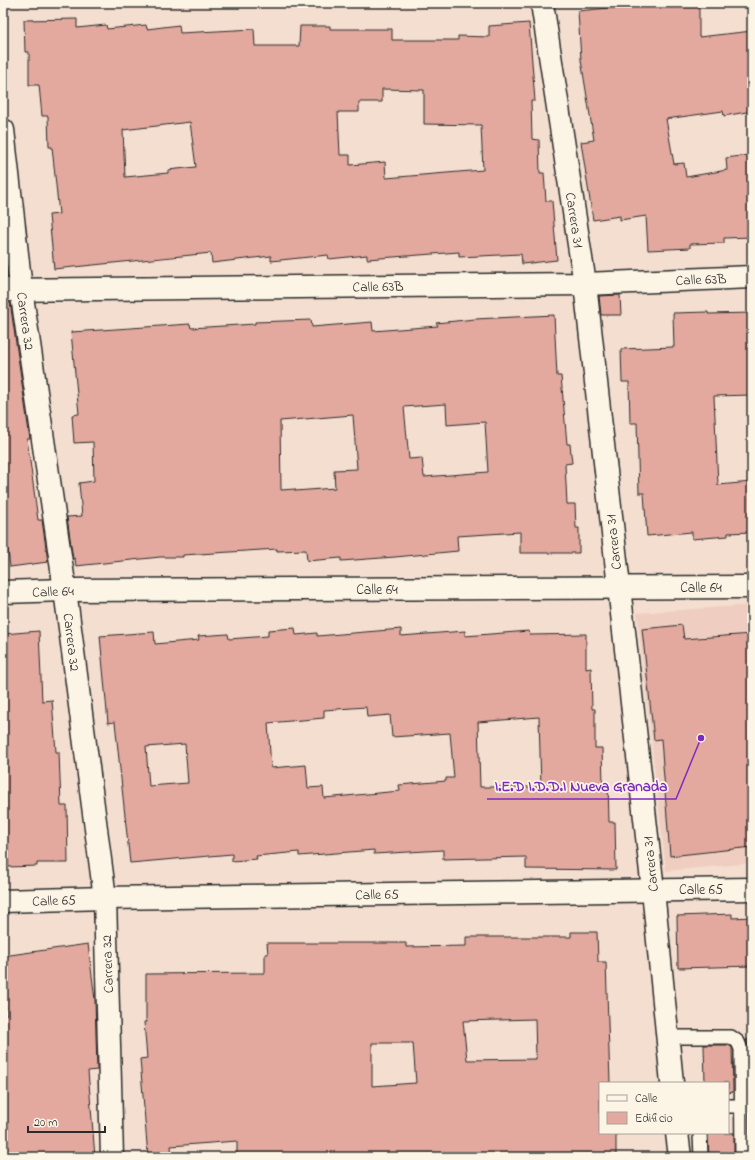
<svg xmlns="http://www.w3.org/2000/svg" width="755" height="1160" viewBox="0 0 755 1160" font-family="'Indie Flower',sans-serif">
<style>
.built{fill:#efcec1}
.building{fill:#e3a99e;stroke:#2b2b2b;fill-rule:evenodd}
.lines{fill:none;stroke-linecap:round;stroke-linejoin:round}
.service-casing{stroke:#2b2b2b;stroke-width:16}
.minor-casing{stroke:#2b2b2b;stroke-width:25}
.service{stroke:#fcf5e5;stroke-width:13}
.minor{stroke:#fcf5e5;stroke-width:22}
.labels{text-anchor:middle;stroke-width:3.5;stroke-linejoin:round;paint-order:stroke}
.street-label{font-size:14px;fill:#2b2b2b;stroke:#fcf5e5}
.leader{fill:none;stroke:#7b2cbf;stroke-width:1.5}
.callout-dot{fill:#7b2cbf;stroke:#fcf5e5;stroke-width:1.5}
.callout-label{font-size:15px;text-anchor:middle;font-weight:bold;fill:#7b2cbf;stroke:#fcf5e5;stroke-width:3.5;stroke-linejoin:round;paint-order:stroke}
</style>
<rect width="100%" height="100%" fill="#f4ded0"/>
<filter id="ink" filterUnits="userSpaceOnUse"><feTurbulence type="fractalNoise" baseFrequency=".025" numOctaves="2"/><feDisplacementMap in="SourceGraphic" scale="8" xChannelSelector="R" yChannelSelector="G"/><feConvolveMatrix kernelMatrix="1 2 1 2 8 2 1 2 1" color-interpolation-filters="sRGB"/></filter>
<g filter="url(#ink)">
<polygon class="built" points="752,605 752,863 666,871 637,613"/>
<g class="building">
<polygon points="668,6 699,7 699,37 752,31 752,111 724,116 723,111 666,119 674,164 684,163 686,177 727,170 726,158 748,155 752,182 752,237 724,238 724,243 690,244 690,248 648,250 646,216 620,220 620,216 593,220 581,142 594,140 581,60 578,11 608,8"/>
<path d="M77 19V28L106 25 107 29 146 25 147 29 179 25 180 33 254 29 255 46H299L300 26H330V29H392V40H458V36L489 37V26L529 23 535 101H531L532 139 539 140 540 173H544L546 201H552L557 260 522 264 521 254 459 257V252L367 259V255L329 259 328 255 271 261V256L212 263 211 253 54 269 49 215 59 214 52 147H49L48 116H42L39 85H29V52H25L24 20ZM382 89 424 90V124L481 125 483 170 386 178 385 162 350 165V155H340L338 112H359V102H382ZM190 122 196 167 168 170V173L125 177 123 130Z"/>
<polygon points="620,295 621,315 601,315 599,296"/>
<polygon points="3,302 10,302 30,439 27,439 38,520 42,520 48,562 10,567 3,509"/>
<polygon points="708,312 708,314 752,313 752,395 714,396 718,485 752,482 752,532 728,533 728,536 692,539 692,532 647,536 644,493 639,493 637,423 630,423 629,382 622,382 621,349 674,347 673,313"/>
<path d="M554 315 557 376H561L567 444H570L572 463 565 464 567 504H575L576 528H579V553H520V532L457 536 458 551 395 557 341 561V558L307 561 306 550 277 551V549L183 555V557H160L76 566 75 558 73 559 67 517 82 516 79 483 94 481 93 442 74 443 72 415 79 414 71 332 190 324 191 328 255 324V322L311 320 312 327 372 322 373 331 438 326 436 323 475 319ZM446 404 447 425 485 422 488 472 424 477 422 458 409 459 404 407ZM353 415 357 469 334 470 335 488 295 491V489L281 490 280 421Z"/>
<polygon points="682,625 684,639 752,634 752,847 670,856 661,739 654,740 642,629"/>
<path d="M295 628 296 635 317 633V636L401 629V636L465 631V636L529 631 530 635 586 634V669L591 668 592 709H595V748H602L603 783 608 782 609 822H615L616 870 526 869V857L443 859V850L374 854V850L299 856V852L256 856 257 859 232 861V854L130 863 115 722 108 723 100 636 154 632 155 644 199 640 198 636 228 634 229 639 268 636V630ZM366 707 367 717 390 715 392 737 450 733 454 778H446V781L399 785 400 791 324 798 323 787 308 788 306 765 271 768 268 723 324 718V710ZM539 717 541 787H480L478 722ZM185 744 188 783 149 786 146 747Z"/>
<polygon points="39,631 42,701 52,700 56,752 59,752 61,806 67,806 68,863 37,863 37,866 8,867 8,860 3,860 3,634"/>
<polygon points="732,914 732,918 752,917 752,966 678,968 677,916"/>
<path d="M571 932H597L598 962H606L610 1083H600V1133H616V1155L571 1156V1153L436 1157H421V1155L396 1157H237V1141L171 1146 172 1157H148L140 1059 147 1058 144 1022H146V974L265 973V954H268L267 943H406V947L466 946V937H571ZM535 1019 536 1059 467 1060 463 1021ZM372 1043H413L416 1083 372 1086Z"/>
<polygon points="88,944 95,1000 97,1070 88,1071 95,1157 3,1157 3,1015 7,1014 3,987 3,956"/>
<polygon points="746,1040 752,1040 752,1092 749,1092 749,1049"/>
<polygon points="704,1045 728,1045 732,1047 733,1092 728,1093 728,1083 705,1083"/>
<polygon points="708,1133 734,1133 734,1157 709,1157"/>
</g>
<g class="lines">
<g class="service-casing">
<g id="service">
<polyline points="668,1037 731,1037 738,1042 741,1049 742,1157"/>
<polyline points="728,1106 741,1106"/>
<polyline points="700,1133 701,1157"/>
</g>
</g>
<g class="minor-casing">
<g id="minor">
<polyline points="542,3 585,284 653,890 672,1083"/>
<polyline points="3,130 21,289 65,590 105,898 112,1157"/>
<polyline points="3,290 585,284 752,277"/>
<polyline points="3,592 65,590 752,587"/>
<polyline points="3,901 105,898 752,889"/>
<polyline points="677,1133 680,1157"/>
</g>
</g>
<use href="#service" class="service"/>
<use href="#minor" class="minor"/>
</g>
</g>
<g class="labels">
<g class="street-label">
<text transform="translate(575 220) rotate(81)" y="5">Carrera 31</text>
<text transform="translate(701 279) rotate(-2)" y="5">Calle 63B</text>
<text transform="translate(378 286) rotate(-1)" y="5">Calle 63B</text>
<text transform="translate(26 321) rotate(82)" y="5">Carrera 32</text>
<text transform="translate(613 542) rotate(-96)" y="5">Carrera 31</text>
<text x="701" y="592">Calle 64</text>
<text x="377" y="594">Calle 64</text>
<text transform="translate(53 591) rotate(-2)" y="5">Calle 64</text>
<text transform="translate(72 642) rotate(83)" y="5">Carrera 32</text>
<text transform="translate(650 864) rotate(-96)" y="5">Carrera 31</text>
<text x="701" y="894">Calle 65</text>
<text transform="translate(377 894) rotate(-1)" y="5">Calle 65</text>
<text transform="translate(54 900) rotate(-2)" y="5">Calle 65</text>
<text transform="translate(107 964) rotate(-92)" y="5">Carrera 32</text>
</g>
</g>
<path class="leader" d="M701 738L676 799H487"/>
<circle class="callout-dot" cx="701" cy="738" r="4"/>
<g class="callout-label">
<text x="581" y="791">I.E.D I.D.D.I Nueva Granada</text>
</g>
<rect width="755" height="1160" fill="none" stroke="#fcf5e5" stroke-width="16"/>
<rect x="8" y="8" width="739" height="1144" fill="none" stroke="#2b2b2b" stroke-width="1.5" filter="url(#ink)"/>
<rect x="599" y="1082" width="130" height="52" fill="#fcf5e5" stroke="#a8a49b"/>
<rect x="607" y="1095" width="20" height="6" fill="#fcf5e5" stroke="#a8a49b"/>
<text x="635" y="1102" font-size="12" fill="#2b2b2b">Calle</text>
<rect x="607" y="1112" width="20" height="12" fill="#e3a99e" stroke="#a8a49b"/>
<text x="635" y="1122" font-size="12" fill="#2b2b2b">Edificio</text>
<path d="M28 1126v6h77v-6" fill="none" stroke="#2b2b2b" stroke-width="2"/>
<text x="34" y="1126" font-size="12" fill="#2b2b2b" stroke="#fcf5e5" stroke-width="3" paint-order="stroke">20 m</text>
</svg>
